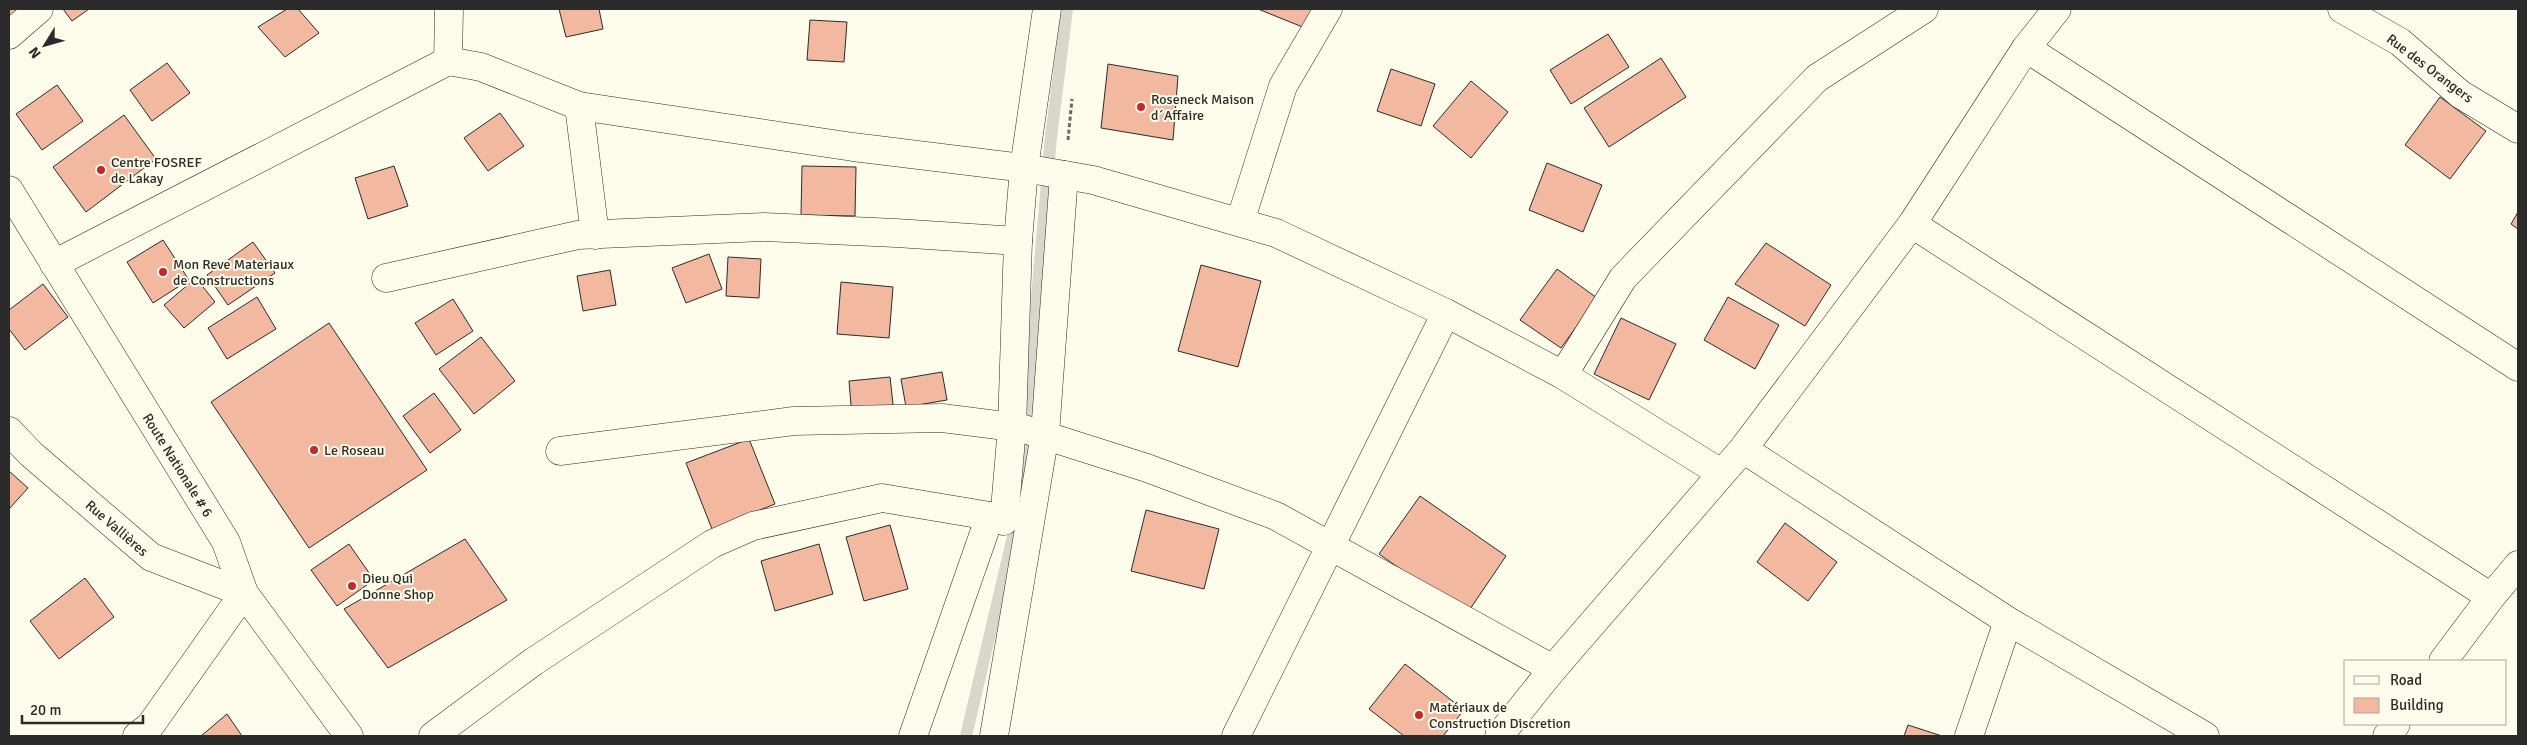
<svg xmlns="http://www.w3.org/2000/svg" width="2527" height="745" viewBox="0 0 2527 745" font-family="Signika,sans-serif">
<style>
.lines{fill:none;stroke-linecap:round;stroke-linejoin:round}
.stream{stroke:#d8d7c9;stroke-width:12}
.building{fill:#f2b8a0;stroke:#2b2b2b}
.minor-casing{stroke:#2b2b2b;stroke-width:29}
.major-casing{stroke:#2b2b2b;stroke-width:29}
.path{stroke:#6a6964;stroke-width:3;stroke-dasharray:4 2.5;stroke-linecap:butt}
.minor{stroke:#fdfbea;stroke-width:28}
.major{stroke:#fdfbea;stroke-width:28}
.poi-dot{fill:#c62828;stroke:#fdfbea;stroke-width:2}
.labels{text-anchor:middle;stroke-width:4;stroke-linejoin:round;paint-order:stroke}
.street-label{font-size:14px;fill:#2b2b2b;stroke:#fdfbea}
.poi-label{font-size:14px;fill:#2b2b2b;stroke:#fdfbea;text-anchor:start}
</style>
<rect width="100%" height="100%" fill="#fdfbea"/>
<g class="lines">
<polyline class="stream" points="966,736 1018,515 1051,137 1067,9"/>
</g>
<g class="building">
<polygon points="9,9 26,9 9,23"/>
<polygon points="63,9 89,9 72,21"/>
<polygon points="287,9 298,9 319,33 285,57 258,27"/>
<polygon points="559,9 599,9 603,29 566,37"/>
<polygon points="1258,9 1319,9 1310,30"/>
<polygon points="810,20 847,22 844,62 807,60"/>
<polygon points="1608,34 1629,67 1571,104 1550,70"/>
<polygon points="1661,58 1686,97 1609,147 1584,108"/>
<polygon points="167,63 190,93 152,121 130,90"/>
<polygon points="1108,64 1178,76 1173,140 1101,128"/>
<polygon points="1391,69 1435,84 1421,126 1377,111"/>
<polygon points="1471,81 1508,112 1471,158 1433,126"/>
<polygon points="57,85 83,121 42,150 16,114"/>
<polygon points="2440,97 2486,131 2450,179 2405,145"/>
<polygon points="500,113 524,146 488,171 464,138"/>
<polygon points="124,115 156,159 86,212 53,167"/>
<polygon points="1547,163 1602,185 1583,232 1529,210"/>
<polygon points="394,166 408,206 368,219 355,178"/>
<polygon points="802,166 856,167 855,216 801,215"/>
<polygon points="2518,212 2518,229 2511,224"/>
<polygon points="163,240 189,280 153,303 127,262"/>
<polygon points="253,242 275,273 228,305 207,275"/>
<polygon points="1766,243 1831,285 1805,326 1735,284"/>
<polygon points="709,254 722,289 686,303 672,268"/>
<polygon points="728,257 761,259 759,298 726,296"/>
<polygon points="1201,265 1261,281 1238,367 1178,351"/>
<polygon points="1557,269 1597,298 1561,348 1520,320"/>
<polygon points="610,270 616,305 583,311 577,276"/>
<polygon points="196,278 215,302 184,328 164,305"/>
<polygon points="841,282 893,287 889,338 837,334"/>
<polygon points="43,284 68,317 25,350 9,329 9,310"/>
<polygon points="257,297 276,329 227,359 208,328"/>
<polygon points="1728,297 1779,325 1755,369 1704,340"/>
<polygon points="453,299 473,331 436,355 415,323"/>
<polygon points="1621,318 1676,344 1649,400 1594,374"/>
<polygon points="329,323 427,470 309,548 211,402"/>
<polygon points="481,337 515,381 474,414 439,369"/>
<polygon points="942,372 947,400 906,407 901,379"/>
<polygon points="890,377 894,413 852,417 849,381"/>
<polygon points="434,393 461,430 430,453 403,416"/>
<polygon points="749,439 775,504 712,529 686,463"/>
<polygon points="9,471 28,488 9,509"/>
<polygon points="1420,496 1506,556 1466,615 1379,554"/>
<polygon points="1146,510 1219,529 1204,589 1131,571"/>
<polygon points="1785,523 1837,562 1808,601 1757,562"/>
<polygon points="890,525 908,589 864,601 846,537"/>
<polygon points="465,539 507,600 388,668 344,609"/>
<polygon points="349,544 374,580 337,606 311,570"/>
<polygon points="819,544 833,594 775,611 761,561"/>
<polygon points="85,578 114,617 59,659 30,621"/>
<polygon points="1405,664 1464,710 1443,736 1404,736 1369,709"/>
<polygon points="227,714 242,736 201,736"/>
<polygon points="1908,725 1942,736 1904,736"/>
</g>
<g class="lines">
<g class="minor-casing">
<g id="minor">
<polyline points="449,9 448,61 481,67 579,106 595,235"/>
<polyline points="2342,9 2400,42 2460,94 2518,129"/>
<polyline points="9,35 39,9"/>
<polyline points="2026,48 2518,367"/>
<polyline points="579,106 853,147 1024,168 1093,180 1276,233 1446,313 1563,375 1721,473"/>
<polyline points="1240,222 1283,86 1328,9"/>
<polyline points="1912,224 2491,597 2443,661"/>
<polyline points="54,264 448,61"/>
<polyline points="386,278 578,235 764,227 896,233 1018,241"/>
<polyline points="1563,375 1623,278 1817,78 1924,9"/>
<polyline points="9,431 31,454 151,557 244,593 150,726 137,736"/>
<polyline points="1743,449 2008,621 2205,736"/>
<polyline points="560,451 794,421 942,418 1021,428 1147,468 1276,516 1553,669"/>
<polyline points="2491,597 2518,565"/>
<polyline points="433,736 533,662 712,544 753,526 882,498 990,516 1004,521 1012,427 1018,241 1024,168 1047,9"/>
<polyline points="913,736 990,516"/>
<polyline points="994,736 1045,434 1064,175"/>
<polyline points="1236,736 1446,313"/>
<polyline points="1499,736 1553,669 1743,449 1912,224 2026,48 2057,9"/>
<polyline points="1969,736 2008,621"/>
<polyline points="2387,736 2396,724"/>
</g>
</g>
<g class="major-casing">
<polyline id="major" points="9,190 226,542 244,593 349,736"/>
</g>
<polyline class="path" points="1068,140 1072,99"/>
<use href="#minor" class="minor"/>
<use href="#major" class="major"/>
</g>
<g class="poi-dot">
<circle cx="1141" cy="107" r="5"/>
<circle cx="101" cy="170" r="5"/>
<circle cx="163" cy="272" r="5"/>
<circle cx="314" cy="450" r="5"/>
<circle cx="352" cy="586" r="5"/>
<circle cx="1419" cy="715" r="5"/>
</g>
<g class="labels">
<g class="street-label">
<text transform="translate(2430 68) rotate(37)" y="5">Rue des Orangers</text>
<text transform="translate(178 465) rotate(58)" y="5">Route Nationale # 6</text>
<text transform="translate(117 528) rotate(41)" y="5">Rue Vallières</text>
</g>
<g class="poi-label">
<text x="1151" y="104">Roseneck Maison<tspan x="1151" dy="16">d´Affaire</tspan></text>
<text x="111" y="167">Centre FOSREF<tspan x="111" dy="16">de Lakay</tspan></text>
<text x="173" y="269">Mon Reve Materiaux<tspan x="173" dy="16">de Constructions</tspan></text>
<text x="324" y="455">Le Roseau</text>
<text x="362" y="583">Dieu Qui<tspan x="362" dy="16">Donne Shop</tspan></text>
<text x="1429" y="712">Matériaux de<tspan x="1429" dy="16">Construction Discretion</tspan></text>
</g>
</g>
<rect width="2527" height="745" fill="none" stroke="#2b2b2b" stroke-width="20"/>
<rect x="2344" y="660" width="162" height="65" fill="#fdfbea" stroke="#a9a89e"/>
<rect x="2354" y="676" width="25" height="8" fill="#fdfbea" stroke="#a9a89e"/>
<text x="2390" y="685" font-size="15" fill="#2b2b2b">Road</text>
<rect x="2354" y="698" width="25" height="15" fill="#f2b8a0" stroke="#a9a89e"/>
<text x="2390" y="710" font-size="15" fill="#2b2b2b">Building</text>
<g transform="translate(45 45) rotate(233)" stroke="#fdfbea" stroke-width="4" paint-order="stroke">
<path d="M0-4L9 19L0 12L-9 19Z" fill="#2b2b2b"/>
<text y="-8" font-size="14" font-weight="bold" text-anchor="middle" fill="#2b2b2b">N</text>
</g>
<path d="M22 715v8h121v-8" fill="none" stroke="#2b2b2b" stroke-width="2.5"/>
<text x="30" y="715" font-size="15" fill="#2b2b2b" stroke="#fdfbea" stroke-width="4" paint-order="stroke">20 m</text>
</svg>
